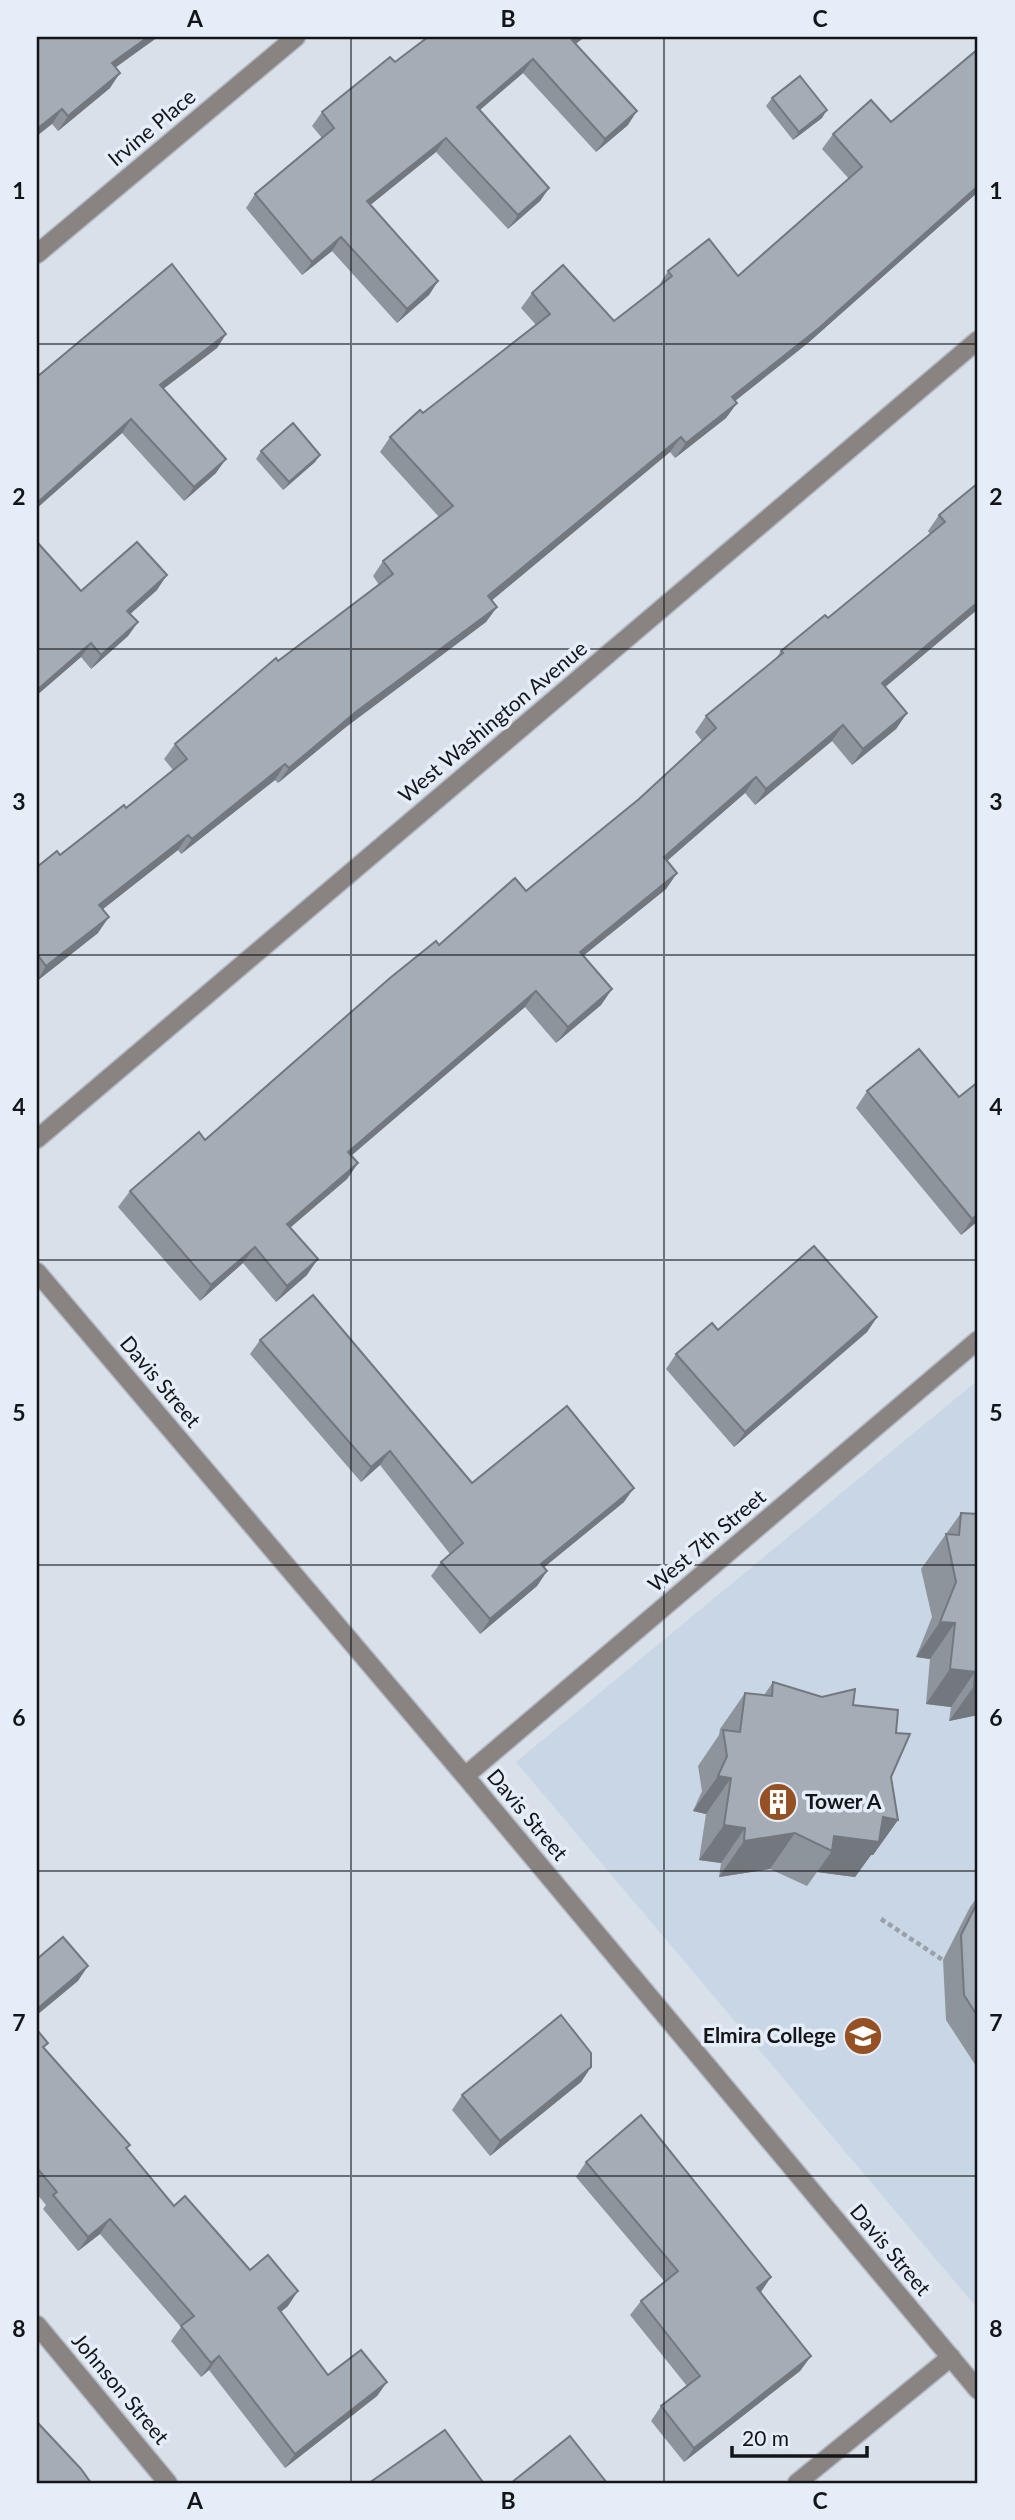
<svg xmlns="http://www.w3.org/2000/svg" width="1015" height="2520" viewBox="0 0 1015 2520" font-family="Lato,sans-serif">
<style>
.built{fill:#c9d6e6}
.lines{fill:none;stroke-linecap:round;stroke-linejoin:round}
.minor-casing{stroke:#b5bbc4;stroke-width:21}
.path{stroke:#9aa0a8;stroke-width:4.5;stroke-dasharray:5 3.5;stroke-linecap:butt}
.minor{stroke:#898481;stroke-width:18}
.wall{fill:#8d949c}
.shaded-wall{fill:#73787f}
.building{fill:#a4acb5;stroke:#73787f;stroke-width:2}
.grid{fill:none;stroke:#131519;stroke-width:2;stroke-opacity:0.55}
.labels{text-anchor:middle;stroke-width:7;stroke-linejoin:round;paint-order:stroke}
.street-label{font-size:21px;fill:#131519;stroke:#e5edf8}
.poi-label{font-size:21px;font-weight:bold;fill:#131519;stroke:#e5edf8;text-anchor:start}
.neatline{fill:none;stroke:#131519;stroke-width:2.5}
.grid-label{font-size:23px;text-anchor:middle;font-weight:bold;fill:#131519}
</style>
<rect width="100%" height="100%" fill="#d8e0ea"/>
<polygon class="built" points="978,1380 978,2309 516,1762"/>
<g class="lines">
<g class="minor-casing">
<g id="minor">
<polyline points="37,254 296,37"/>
<polyline points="37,1139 978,340"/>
<polyline points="37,1272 465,1776 978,2390"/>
<polyline points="465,1776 978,1340"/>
<polyline points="37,2325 168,2483"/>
<polyline points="797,2483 951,2357"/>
</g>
</g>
<polyline class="path" points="881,1919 943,1960"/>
<use href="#minor" class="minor"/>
</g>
<g class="wall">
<polygon points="37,37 116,67 110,88 58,131 52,124"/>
<polygon points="576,44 628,125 596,152 523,73 480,110 549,188 540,201 508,229 436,152 370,205 438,281 429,295 397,323 332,251 302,275 246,208 255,194 322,138 312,126 322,112 395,62"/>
<polygon points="978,49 978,192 808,343 735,401 737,403 726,418 675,458 670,452 492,600 497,607 486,622 346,727 278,783 275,780 181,854 178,850 103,909 98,933 37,981 37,867 60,855 126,808 173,770 164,759 175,744 278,661 379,585 373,576 383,561 439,517 380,452 390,437 423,413 536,325 521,308 532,293 614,321 658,287 668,271 738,276 849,179 822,149 833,134 891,122"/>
<polygon points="772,98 822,118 793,140 766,106"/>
<polygon points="226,334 217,348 163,389 216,473 184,501 122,433 37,508 37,377"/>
<polygon points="261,451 320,455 315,462 283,490 256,459"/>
<polygon points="978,483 978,609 885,687 907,713 896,729 852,765 832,741 755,805 745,793 667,861 677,873 666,889 583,956 612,989 601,1005 556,1043 525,1007 351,1155 358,1163 347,1179 290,1227 307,1275 276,1302 243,1263 200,1301 118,1207 130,1191 205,1140 439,945 526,891 639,799 702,741 695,732 706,716 775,660 781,651 828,618 930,534 928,531 939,515"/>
<polygon points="37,542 81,591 157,590 130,614 138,622 128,636 91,669 81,657 37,695"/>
<polygon points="978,1082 978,1221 961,1235 856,1108 867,1091 959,1097"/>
<polygon points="877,1317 867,1332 734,1447 666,1369 676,1354 718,1330"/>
<polygon points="260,1340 472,1483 624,1502 544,1567 547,1571 537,1586 480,1634 431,1576 441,1562 450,1554 380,1465 361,1482 250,1354"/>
<polygon points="961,1513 978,1514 978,1715 949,1721 951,1707 926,1704 930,1659 916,1657 932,1617 921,1569"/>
<polygon points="773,1682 822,1697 853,1705 891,1777 898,1820 873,1855 871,1855 855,1877 817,1872 807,1886 770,1869 719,1877 721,1863 699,1860 706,1814 693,1811 702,1791 698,1766 719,1735 720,1729 745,1693 764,1695"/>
<polygon points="978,1896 978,2069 946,2020 943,1960 970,1907"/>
<polygon points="37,2030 48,2043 44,2048 174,2206 250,2270 288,2306 281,2312 328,2375 387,2382 377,2396 285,2468 209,2370 201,2377 171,2341 181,2327 100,2234 78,2251 43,2209 46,2205 37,2194"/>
<polygon points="591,2067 581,2082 490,2156 452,2110 462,2095"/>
<polygon points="586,2162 761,2292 811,2356 800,2371 684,2462 651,2421 661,2406 687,2386 630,2315 641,2301 665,2282 576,2177"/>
</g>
<g class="shaded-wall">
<polygon points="148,37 158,37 101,78 112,63"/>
<polygon points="577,37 585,37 562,54 572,40"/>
<polygon points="533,59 523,73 468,120 477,107"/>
<polygon points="120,73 110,88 58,131 68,116"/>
<polygon points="62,109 52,124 37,136 37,129"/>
<polygon points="827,110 822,118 793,140 799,132"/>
<polygon points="637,111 628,125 596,152 605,139"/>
<polygon points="446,138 436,152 358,215 367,201"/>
<polygon points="978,186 978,192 808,343 721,412 732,397"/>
<polygon points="549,188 540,201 508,229 518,215"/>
<polygon points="341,237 332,251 302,275 312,262"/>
<polygon points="438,281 429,295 397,323 407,309"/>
<polygon points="226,334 217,348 150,399 160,385"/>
<polygon points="737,403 726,418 675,458 686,443"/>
<polygon points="131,419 122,433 37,508 37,503"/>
<polygon points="681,437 670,452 478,612 488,596"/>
<polygon points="320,455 315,462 283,490 289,482"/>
<polygon points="226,459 216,473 184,501 194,487"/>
<polygon points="167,575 157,590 118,625 127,611"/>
<polygon points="978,602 978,609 871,699 882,683"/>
<polygon points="497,607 486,622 346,727 278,783 289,768 357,711"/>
<polygon points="138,622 128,636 91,669 101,655"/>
<polygon points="91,643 81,657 37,695 37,690"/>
<polygon points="907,713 896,729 852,765 863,749"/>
<polygon points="843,725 832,741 755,805 766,789"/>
<polygon points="285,764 275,780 181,854 192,839"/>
<polygon points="756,777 745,793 653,873 664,857"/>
<polygon points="188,835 178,850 89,920 99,905"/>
<polygon points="677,873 666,889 568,968 580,952"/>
<polygon points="109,917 98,933 37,981 46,966"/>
<polygon points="612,989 601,1005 556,1043 568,1027"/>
<polygon points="536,991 525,1007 337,1168 348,1152"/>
<polygon points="358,1163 347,1179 276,1240 287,1224"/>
<polygon points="978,1214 978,1221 961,1235 972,1219"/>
<polygon points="255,1247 243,1263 200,1301 211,1285"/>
<polygon points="318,1259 307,1275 276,1302 287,1286"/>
<polygon points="877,1317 867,1332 734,1447 745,1432"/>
<polygon points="390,1451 380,1465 361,1482 371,1467"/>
<polygon points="634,1488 624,1502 531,1578 541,1564"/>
<polygon points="547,1571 537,1586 480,1634 490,1619"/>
<polygon points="940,1622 955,1623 930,1659 916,1657"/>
<polygon points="950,1669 975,1672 951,1707 926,1704"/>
<polygon points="978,1685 978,1715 949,1721 974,1686"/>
<polygon points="718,1776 731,1778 706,1814 693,1811"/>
<polygon points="883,1817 898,1820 873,1855 871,1855 855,1877 817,1872 832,1851 834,1836"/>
<polygon points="724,1825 745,1828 721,1863 699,1860"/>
<polygon points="795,1833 770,1869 719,1877 744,1841"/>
<polygon points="88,1966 78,1981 37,2015 37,2009"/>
<polygon points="591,2067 581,2082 490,2156 500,2141"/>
<polygon points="110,2219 100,2234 78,2251 88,2237"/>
<polygon points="771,2277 761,2292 747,2303 757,2288"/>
<polygon points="298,2291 288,2306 268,2322 278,2308"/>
<polygon points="219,2356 209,2370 201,2377 211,2363"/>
<polygon points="811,2356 800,2371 684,2462 694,2448"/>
<polygon points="387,2382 377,2396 285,2468 295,2454"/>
</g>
<g class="building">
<polygon points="37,37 148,37 112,63 120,73 68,116 62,109 37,129"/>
<polygon points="428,37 577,37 572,40 637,111 605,139 533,59 477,107 549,188 518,215 446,138 367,201 438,281 407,309 341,237 312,262 255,194 334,128 322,112 390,57 395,62"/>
<polygon points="978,49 978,186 819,328 732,397 737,403 686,443 681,437 488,596 497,607 357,711 289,768 285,764 192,839 188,835 99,905 109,917 46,966 37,954 37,867 57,851 60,855 124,805 126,808 187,759 175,744 276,658 278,661 393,574 383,561 453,506 390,437 420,410 423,413 550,314 532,293 563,265 614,321 672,276 668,271 709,239 738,276 862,167 833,134 871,100 891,122"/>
<polygon points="800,76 827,110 799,132 772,98"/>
<polygon points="172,264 226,334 160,385 226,459 194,487 131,419 37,503 37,377"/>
<polygon points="293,423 320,455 289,482 261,451"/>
<polygon points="978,483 978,602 882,683 907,713 863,749 843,725 766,789 756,777 664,857 677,873 580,952 612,989 568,1027 536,991 348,1152 358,1163 287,1224 318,1259 287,1286 255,1247 211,1285 130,1191 199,1132 205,1140 390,978 436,941 439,945 515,878 526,891 639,799 716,728 706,716 783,653 781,651 825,615 828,618 945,522 939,515"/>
<polygon points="37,542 81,591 137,542 167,575 127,611 138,622 101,655 91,643 37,690"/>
<polygon points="919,1049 959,1097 978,1082 978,1214 972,1219 867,1091"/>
<polygon points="814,1246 877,1317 745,1432 676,1354 712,1323 718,1330"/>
<polygon points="313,1295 472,1483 567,1406 634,1488 541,1564 547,1571 490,1619 441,1562 463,1543 390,1451 371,1467 260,1340"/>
<polygon points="961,1513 978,1514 978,1685 974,1686 975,1672 950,1669 955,1623 940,1622 956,1582 946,1534 959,1535"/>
<polygon points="773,1682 822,1697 855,1689 853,1705 898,1710 896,1733 910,1734 891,1777 898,1820 883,1817 879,1842 834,1836 832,1851 795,1833 744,1841 745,1828 724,1825 731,1778 718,1776 727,1756 723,1730 740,1732 745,1693 772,1696"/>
<polygon points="978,1901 978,2017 964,1995 961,1935"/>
<polygon points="63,1937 88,1966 37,2009 37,1959"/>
<polygon points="561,2015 591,2053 591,2067 500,2141 462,2095"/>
<polygon points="37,2030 48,2043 43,2047 130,2145 126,2148 174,2206 185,2196 250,2270 268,2255 298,2291 278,2308 328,2375 361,2350 387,2382 295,2454 219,2356 211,2363 181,2326 194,2316 110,2219 88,2237 53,2195 57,2192 37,2168"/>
<polygon points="641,2115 771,2277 757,2288 811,2356 694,2448 661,2406 700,2376 641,2301 678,2271 586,2162"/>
<polygon points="37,2422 81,2469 91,2483 37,2483"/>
<polygon points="445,2430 482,2481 479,2483 369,2483"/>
<polygon points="570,2436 607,2483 511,2483"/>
</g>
<path class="grid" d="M351 37V2483M664 37V2483M37 344H978M37 649H978M37 955H978M37 1260H978M37 1565H978M37 1871H978M37 2176H978"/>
<defs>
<g id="building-disc" transform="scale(2.0125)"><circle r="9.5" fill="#955123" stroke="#e5edf8"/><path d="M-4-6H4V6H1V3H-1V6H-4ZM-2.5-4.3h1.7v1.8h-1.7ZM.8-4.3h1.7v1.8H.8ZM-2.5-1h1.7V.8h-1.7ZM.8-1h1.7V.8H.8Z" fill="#fff"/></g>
<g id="university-disc" transform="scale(2.0125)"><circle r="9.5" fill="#955123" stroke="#e5edf8"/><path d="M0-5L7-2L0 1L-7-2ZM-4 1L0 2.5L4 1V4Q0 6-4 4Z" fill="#fff"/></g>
</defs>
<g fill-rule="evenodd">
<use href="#building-disc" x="778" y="1802"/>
<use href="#university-disc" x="863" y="2036"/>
</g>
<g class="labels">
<g class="street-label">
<text transform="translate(152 128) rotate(-40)" y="7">Irvine Place</text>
<text transform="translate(493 722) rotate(-40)" y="7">West Washington Avenue</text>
<text transform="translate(160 1382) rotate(50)" y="7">Davis Street</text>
<text transform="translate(707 1541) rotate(-40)" y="7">West 7th Street</text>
<text transform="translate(527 1815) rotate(50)" y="7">Davis Street</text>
<text transform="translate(890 2250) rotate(50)" y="7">Davis Street</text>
<text transform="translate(120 2389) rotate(50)" y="7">Johnson Street</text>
</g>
<g class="poi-label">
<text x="805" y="1809">Tower A</text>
<text x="836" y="2043" text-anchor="end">Elmira College</text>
</g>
</g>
<rect width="1015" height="2520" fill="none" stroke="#e5edf8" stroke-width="77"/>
<path d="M732 2446v10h135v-10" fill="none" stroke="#131519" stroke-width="3.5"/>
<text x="742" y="2446" font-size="21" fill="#131519" stroke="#e5edf8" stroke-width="5" paint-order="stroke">20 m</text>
<rect x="38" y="38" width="938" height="2444" class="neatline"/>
<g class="grid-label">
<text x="195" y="27">A</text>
<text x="508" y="27">B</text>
<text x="820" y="27">C</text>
<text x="19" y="199">1</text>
<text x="996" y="199">1</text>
<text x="19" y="505">2</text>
<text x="996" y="505">2</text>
<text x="19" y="810">3</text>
<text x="996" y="810">3</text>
<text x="19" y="1115">4</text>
<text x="996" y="1115">4</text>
<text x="19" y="1421">5</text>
<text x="996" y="1421">5</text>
<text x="19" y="1726">6</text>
<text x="996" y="1726">6</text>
<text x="19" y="2031">7</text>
<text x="996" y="2031">7</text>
<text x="19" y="2337">8</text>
<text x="996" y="2337">8</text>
<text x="195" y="2509">A</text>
<text x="508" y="2509">B</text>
<text x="820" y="2509">C</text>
</g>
</svg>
